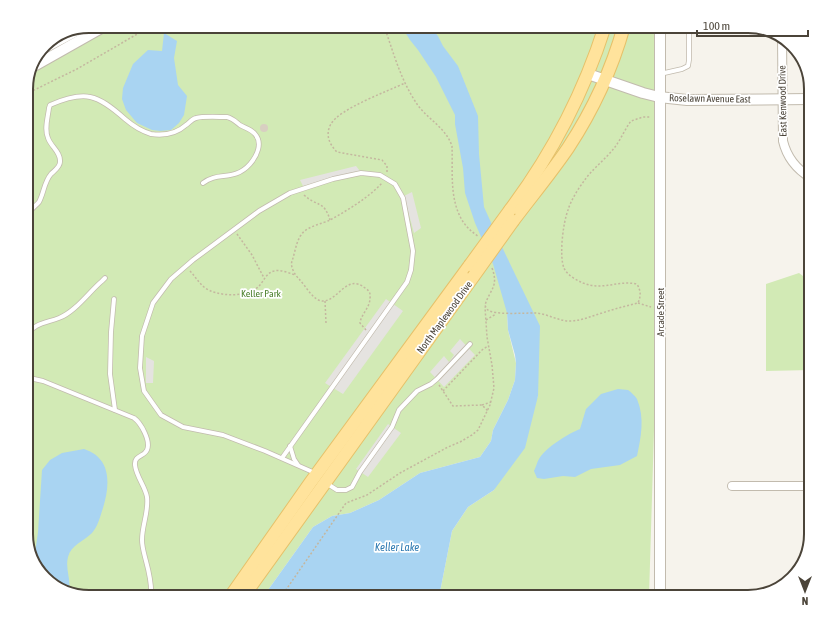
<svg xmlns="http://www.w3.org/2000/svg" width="837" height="623" viewBox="0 0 837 623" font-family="'Asap Condensed',sans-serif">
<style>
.green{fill:#d2eab5}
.parking{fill:#e5e3e0}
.water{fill:#a9d4f2}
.building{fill:#d8cfc1}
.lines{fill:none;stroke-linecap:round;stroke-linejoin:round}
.service-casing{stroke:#c2bbae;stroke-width:5.5}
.minor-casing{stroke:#c2bbae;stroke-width:10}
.tertiary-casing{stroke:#c2bbae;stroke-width:12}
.primary-casing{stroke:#e6c16a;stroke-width:14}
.path{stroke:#c4b79f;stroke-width:1.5;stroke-dasharray:2 2;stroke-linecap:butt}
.service{stroke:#fff;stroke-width:4}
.minor{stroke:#fff;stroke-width:8}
.tertiary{stroke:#fff;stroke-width:10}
.primary{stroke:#ffe39c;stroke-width:12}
.primary-bridge-casing{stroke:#e6c16a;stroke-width:14;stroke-linecap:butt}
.primary-bridge{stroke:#ffe39c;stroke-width:12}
.labels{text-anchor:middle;stroke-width:3.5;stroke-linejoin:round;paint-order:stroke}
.street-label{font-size:10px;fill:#4b4439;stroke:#fff}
.park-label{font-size:10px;fill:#4a7f2a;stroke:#fff}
.water-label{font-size:11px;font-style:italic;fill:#2e7ab2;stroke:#fff}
.rim{fill:none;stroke:#4b4439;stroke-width:2}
</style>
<rect width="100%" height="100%" fill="#f6f3ec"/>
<g class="green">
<polygon points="113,26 655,26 655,397 649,597 439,597 452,531 468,507 494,490 538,396 507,313 508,330 516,363 515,380 508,400 493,430 491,441 480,457 420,473 379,500 350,513 332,516 313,527 263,597 88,597 50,584 33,562 26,538 26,84 35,66"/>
<polygon points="799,273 811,282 811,370 766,371 766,284"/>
</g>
<g class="parking">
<polygon points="356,166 360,171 303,186 300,180"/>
<polygon points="412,192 421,228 414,233 404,196"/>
<polygon points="386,299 403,311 343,394 325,383"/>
<polygon points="460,339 475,355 444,387 430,372 444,356 449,362 454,355 450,351"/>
<polygon points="146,357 154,361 153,383 146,383"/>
<polygon points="388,424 401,433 368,477 356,469"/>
</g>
<g class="water">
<polygon points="401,26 429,26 438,36 443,46 458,66 478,116 479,154 484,207 503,249 540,326 538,396 525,448 494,490 468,507 452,531 439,597 263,597 313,527 332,516 350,513 379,500 420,473 480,457 491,441 493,430 508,400 515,380 516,363 515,355 508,330 507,313 493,264 475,223 465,193 463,168 455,124 455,115 436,77 418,50 410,40"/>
<polygon points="164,33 177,41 174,58 178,85 187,96 184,115 179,123 171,130 160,131 152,130 137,123 126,110 122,99 123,88 133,64 148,50 162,51"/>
<path d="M618 389 628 390C631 392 635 396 637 399 645 418 641 437 637 456L620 465 591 469 575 477 563 476 544 479 537 478 534 471C536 467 537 462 539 459 546 447 568 434 580 429L586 409 601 394Z"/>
<path d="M84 449C112 458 110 485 103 508 100 517 98 526 92 533 84 541 71 545 68 557 65 568 71 579 69 590L50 584 40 571 35 553 38 532 42 470 50 460 62 453Z"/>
</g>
<circle class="building" cx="264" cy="128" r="4"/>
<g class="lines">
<g class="service-casing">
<g id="service">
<polyline points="660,74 682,69 688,66 689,60 689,26"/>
<path d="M26 245C36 235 26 225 29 214 31 208 36 206 39 202 44 193 44 182 51 174 55 170 60 167 60 162 61 152 51 147 48 138 44 129 48 117 49 108L50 105C85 90 97 94 125 119 132 125 141 131 151 134 165 136 176 134 186 125 189 123 192 119 196 118 203 116 218 117 227 117 232 118 235 121 240 125 245 128 251 129 255 134 263 143 257 156 250 164 234 182 218 171 203 183"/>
<polyline points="114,299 111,332 110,374 115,410"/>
<path d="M26 335C35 323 46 323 59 318 75 312 89 292 102 281L105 278"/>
<path d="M26 380 34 379 43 381 134 418C141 423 151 441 147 450 144 457 134 455 135 465 136 476 145 486 147 497 149 511 142 525 142 540 142 547 144 553 146 561 149 572 152 585 151 597"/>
<polyline points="290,446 294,459 298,465"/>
<polyline points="282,458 407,282 411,270 413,251 403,198 395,184 380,175 361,173 333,179 290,193 259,211 193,260 171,279 153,303 142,336 140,368 144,391 161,415 183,427 223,435 265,451 315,473"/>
<polyline points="326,483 337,490 346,490 352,487 360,472 392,427 399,410 417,391 431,384 437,379 470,344"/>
</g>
</g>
<g class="minor-casing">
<g id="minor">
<path d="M782 37 783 141C787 158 796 169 811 178"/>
<polyline points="732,486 811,486"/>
</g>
</g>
<g class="tertiary-casing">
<g id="tertiary">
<polyline points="660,26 660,597"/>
<polyline points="44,48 76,31"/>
<polyline points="36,65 105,26"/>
<polyline points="588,74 643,93 659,97 687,100 811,99"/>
</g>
</g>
<g class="primary-casing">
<g id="primary">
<path d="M510 210C552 154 584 92 605 26"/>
<path d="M513 221C531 197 551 173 568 148 593 110 612 69 624 26"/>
<polyline points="230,597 310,483 470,265"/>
<polyline points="243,597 473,277"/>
</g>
</g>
<g class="path">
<path d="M384 26C393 51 400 78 415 101 425 118 445 126 452 146 453 170 449 198 462 220 466 227 472 232 479 237"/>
<polyline points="26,94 77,69 151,26"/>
<path d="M387 172V166L382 160 337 152C329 144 325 134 331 124 339 109 388 91 405 83"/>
<path d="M304 195C317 207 324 200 330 220"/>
<polyline points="237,234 252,255 264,278"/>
<path d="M492 268C499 287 490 289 485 305 485 306 487 310 488 310 493 315 525 313 534 313 547 313 559 322 572 321 583 320 592 316 602 313 614 309 626 306 638 303 641 296 641 291 637 284 617 280 603 291 583 283 576 280 567 275 564 268 559 256 563 223 568 210 571 200 578 189 584 181 593 168 606 159 615 147 621 139 625 129 631 121L643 117H651"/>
<path d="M190 271C195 276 198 282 204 287 216 297 248 298 259 286 264 281 266 273 274 271 280 269 289 273 295 275"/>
<polyline points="325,301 326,323"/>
<polyline points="638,303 651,307"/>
<polyline points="486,320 496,314"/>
<path d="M366 330 360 323C361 314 370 308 370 298 371 294 369 290 365 288 347 273 338 301 323 301 313 301 306 286 299 279 295 275 290 267 292 261 295 253 296 242 301 235 307 226 322 224 330 220 348 210 368 198 382 183"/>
<polyline points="439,385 453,406 482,405 488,411"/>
<polyline points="443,391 482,350 488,346"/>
<polyline points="482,405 491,402"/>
<polyline points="281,597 346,503 367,495 400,473 448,447 460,442 472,435 478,430 490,405 494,388 492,365 487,337 485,307"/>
</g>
<use href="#service" class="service"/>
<use href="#minor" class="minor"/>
<use href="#tertiary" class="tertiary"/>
<use href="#primary" class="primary"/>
<g class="primary-bridge-casing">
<g id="primary-bridge">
<polyline points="470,265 510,210"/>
<polyline points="473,277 513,221"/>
</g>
</g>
<use href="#primary-bridge" class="primary-bridge"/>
</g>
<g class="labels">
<g class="street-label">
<text transform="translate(710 98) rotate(1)" y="4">Roselawn Avenue East</text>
<text transform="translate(782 101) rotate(-91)" y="4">East Kenwood Drive</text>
<text transform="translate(660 312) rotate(-90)" y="4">Arcade Street</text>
<text transform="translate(444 317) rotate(-54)" y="4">North Maplewood Drive</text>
</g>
<g class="park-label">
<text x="261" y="297">Keller Park</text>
</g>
<g class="water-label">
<text x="397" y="551">Keller Lake</text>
</g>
</g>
<path d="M0 0H837V623H0ZM89 33H748A56 56 0 0 1 804 89V534A56 56 0 0 1 748 590H89A56 56 0 0 1 33 534V89A56 56 0 0 1 89 33Z" fill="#fff" fill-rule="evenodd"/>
<path class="rim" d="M89 33H748A56 56 0 0 1 804 89V534A56 56 0 0 1 748 590H89A56 56 0 0 1 33 534V89A56 56 0 0 1 89 33Z"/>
<g transform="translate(805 591) rotate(180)" stroke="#ffffff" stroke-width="3" paint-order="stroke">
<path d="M0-3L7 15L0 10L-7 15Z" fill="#4b4439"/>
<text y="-6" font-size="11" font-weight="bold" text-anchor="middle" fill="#4b4439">N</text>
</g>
<path d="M697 30v6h111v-6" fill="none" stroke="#4b4439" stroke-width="2"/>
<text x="703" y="30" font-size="12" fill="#4b4439" stroke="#ffffff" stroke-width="3" paint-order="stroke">100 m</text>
</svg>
